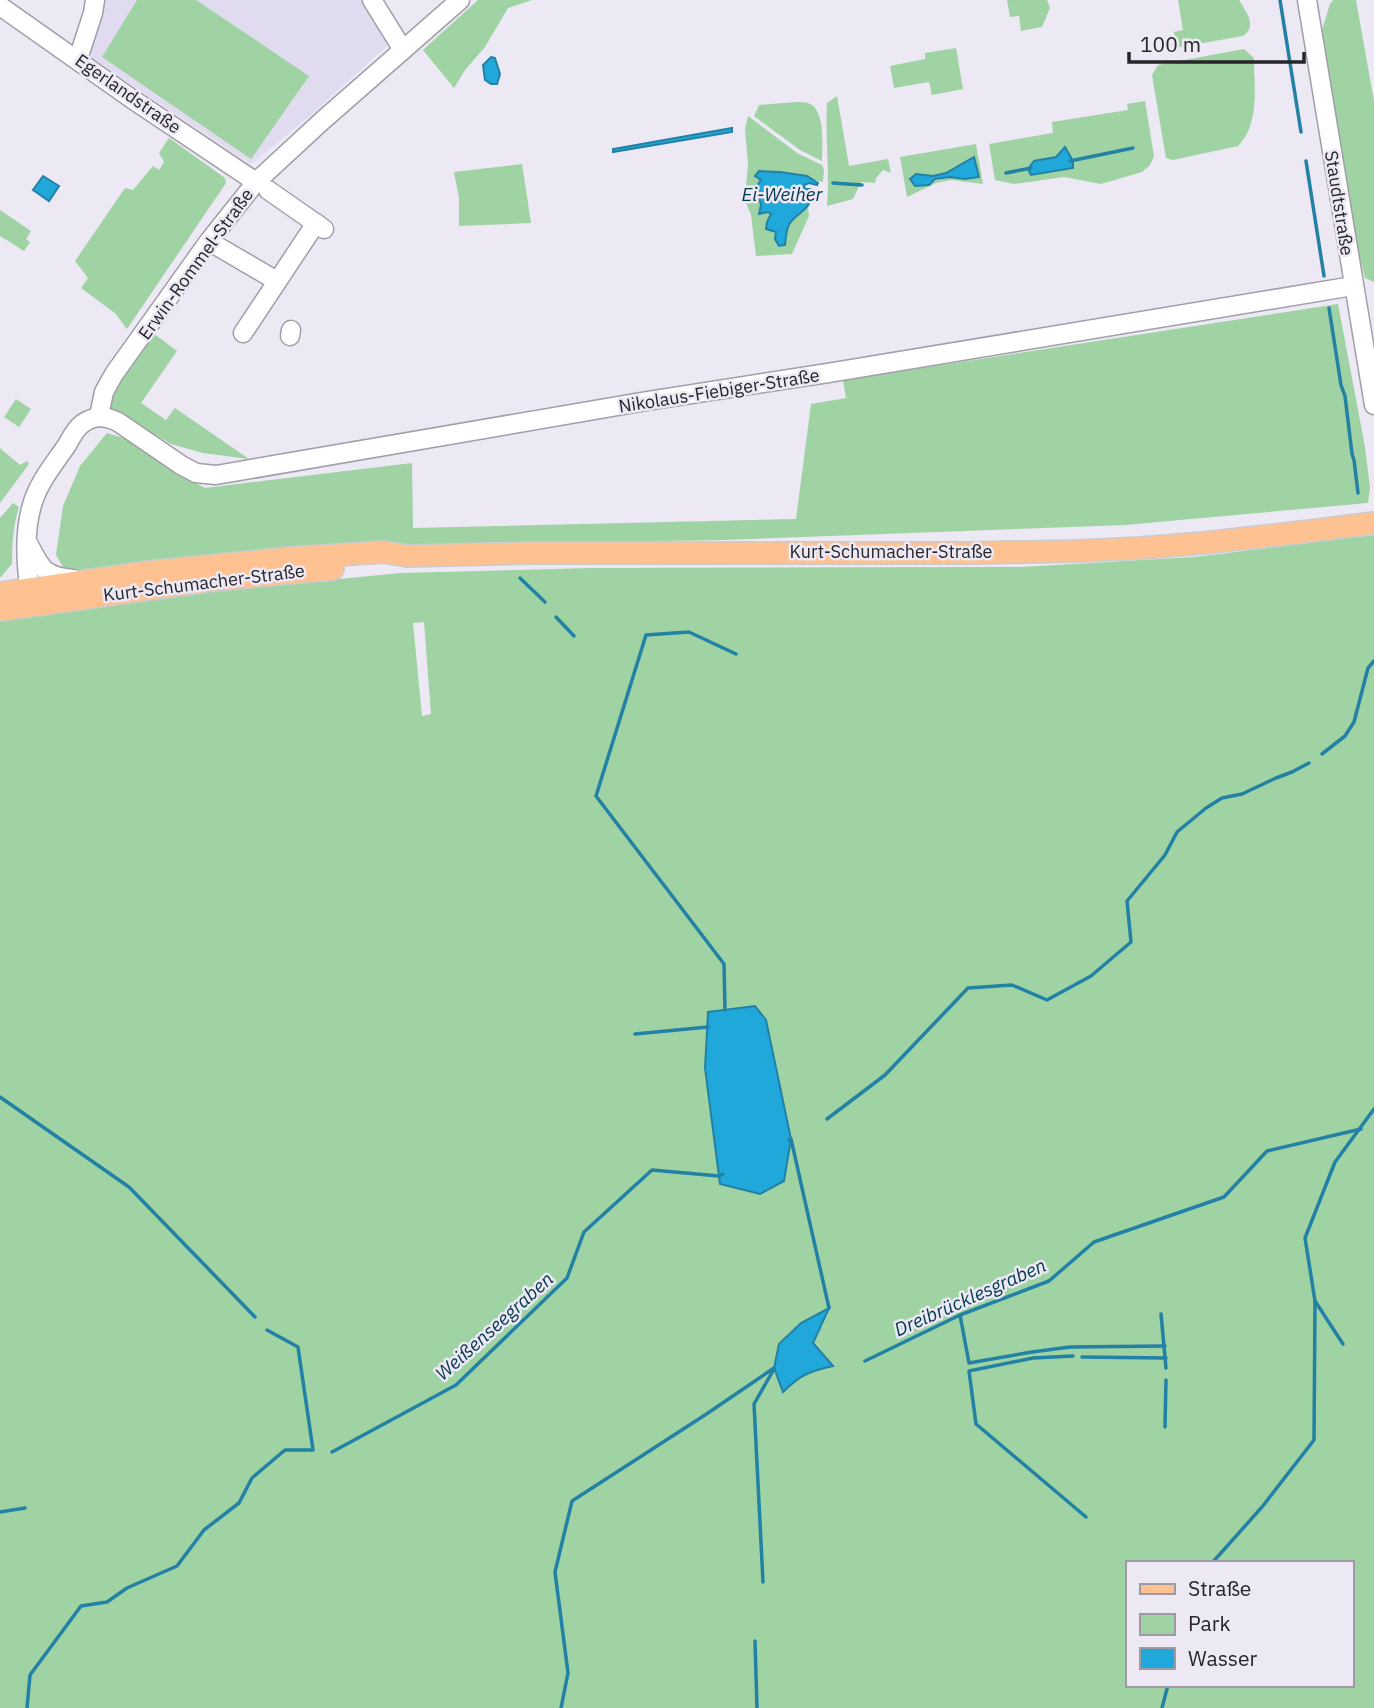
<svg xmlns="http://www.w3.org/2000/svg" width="1374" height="1708" viewBox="0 0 1374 1708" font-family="'IBM Plex Sans',sans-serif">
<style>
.built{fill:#e0dbee}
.green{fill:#9fd3a3;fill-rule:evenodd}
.water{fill:#21a8da;stroke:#2281a5;stroke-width:2}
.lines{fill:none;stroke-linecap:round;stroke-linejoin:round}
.stream{stroke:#2281a5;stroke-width:3.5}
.minor-casing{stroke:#a19ea9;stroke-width:21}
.major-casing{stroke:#cbcbcc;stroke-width:24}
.minor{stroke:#fff;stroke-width:18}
.major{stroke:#fdc192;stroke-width:21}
.labels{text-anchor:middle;stroke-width:5;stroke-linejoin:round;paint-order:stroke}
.street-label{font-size:18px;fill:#262529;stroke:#ece8f4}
.water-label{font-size:19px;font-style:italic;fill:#00384c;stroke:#ece8f4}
</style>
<rect width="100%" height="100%" fill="#ece8f4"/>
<polygon class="built" points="99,0 365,0 391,42 311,115 251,164 86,55"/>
<g class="green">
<polygon points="137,0 196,0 309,76 251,159 102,57"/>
<polygon points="478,0 532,0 508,8 485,47 465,70 454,88 423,50"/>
<polygon points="1007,0 1047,0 1050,8 1042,27 1021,31 1019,16 1010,17"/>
<path d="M1178 0H1239C1246 12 1258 26 1243 36L1180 47 1176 44 1174 32 1183 30Z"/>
<polygon points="1333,0 1356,0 1374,101 1374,282 1365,278 1356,243 1321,33 1330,4"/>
<polygon points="956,48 963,89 932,95 929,82 894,88 890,66 925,59 925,53"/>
<path d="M1244 49 1254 58C1254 86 1260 125 1238 146L1173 160 1166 158 1152 75 1158 65Z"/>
<path d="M837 96 849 166 888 159 891 173 883 170 876 178 875 183 861 182 853 199 827 206C830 172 825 138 827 103Z"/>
<path d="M1145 101 1154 156 1150 165 1142 172 1101 184 1064 177 1014 184 995 180 989 144 1053 133 1052 122 1128 110 1127 104ZM1065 147 1072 168 1031 175 1050 158 1056 157Z"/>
<path d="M797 102C801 102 805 102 808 103 826 109 822 146 822 161L800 150 754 116 759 105Z"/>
<polygon points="748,116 797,153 822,165 824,170 823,182 813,180 807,176 755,177 761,179 768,212 787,233 789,224 808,207 809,216 792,254 756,256 751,215 745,200 748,163 745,130"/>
<polygon points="169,138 225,178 226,183 127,329 115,313 81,288 88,278 75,261 125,188 133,190 153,166 159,170 164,162 159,153"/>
<path d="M976 144 983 184 951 180 936 183 907 197 900 157ZM957 166 979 177C962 181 943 173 928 185L916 174C934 177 941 176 957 166Z"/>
<polygon points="522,164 531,223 459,226 459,198 454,172"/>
<polygon points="0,210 31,231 26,239 30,242 24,251 0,236"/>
<polygon points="1338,304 1365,447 1370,488 1368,503 1125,525 724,540 402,545 146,563 66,572 56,555 63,506 80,466 107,433 126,439 180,475 205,488 412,463 413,528 796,519 811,404 846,398 843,380"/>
<polygon points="153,333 177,351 141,403 166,420 175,408 249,459 203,453 171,444 105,405"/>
<polygon points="16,399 31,409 19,427 4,417"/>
<polygon points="0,448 20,465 27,461 29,464 0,503"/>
<path d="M13 503 19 507C13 526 12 545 12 564L0 578V518Z"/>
<path d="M1374 535V1708H0V618L119 601 400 573 593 568 1021 567 1194 557ZM424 622 431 714 422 716 413 623ZM755 1006 720 1184 705 1068ZM828 1309 813 1343 819 1369 797 1378 783 1392ZM1127 1563H1351V1685H1127Z"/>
</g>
<g class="water">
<polygon points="491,57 495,58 500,74 497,84 491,84 485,80 483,65"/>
<polygon points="732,128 732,132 613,152 613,149"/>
<polygon points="1065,147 1073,161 1073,168 1031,175 1028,169 1034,161 1056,157"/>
<polygon points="974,157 979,177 965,179 950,177 935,179 929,185 915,186 910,179 916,174 933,176 946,173"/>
<path d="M759 171 780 172 807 176 818 183 817 185 809 183 804 185 805 189H811C814 209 800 210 790 223 786 228 786 238 785 245L779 246 775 239 776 232 766 229 767 222 771 214 768 212 759 214 761 205 756 187 761 180 755 176Z"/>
<polygon points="43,176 59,186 49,201 33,190"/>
<polygon points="755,1006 766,1020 791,1139 784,1181 760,1194 720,1184 705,1068 708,1012"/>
<path d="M829 1308 813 1343 833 1366C810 1371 800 1375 783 1392L774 1368 779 1344 801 1323Z"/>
</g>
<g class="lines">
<g class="stream">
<polyline points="1280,0 1301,132"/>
<polyline points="1070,161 1133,148"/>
<polyline points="1306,161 1324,276"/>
<polyline points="1006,173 1031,168"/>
<polyline points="833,183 862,185"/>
<polyline points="1329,308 1341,385 1345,396 1352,454 1354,460 1358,493"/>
<polyline points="520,578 545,602"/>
<polyline points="556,617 574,636"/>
<polyline points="1322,754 1345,736 1354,722 1368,668 1374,661"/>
<polyline points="725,1010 724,964 596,796 646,635 689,632 736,654"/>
<polyline points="635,1034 708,1027"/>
<polyline points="0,1097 129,1187 255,1317"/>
<polyline points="827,1119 885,1075 968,988 1012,985 1047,1000 1091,976 1131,942 1127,901 1165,855 1177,832 1206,808 1222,798 1242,794 1276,778 1292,772 1309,763"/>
<polyline points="789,1140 791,1139 829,1308"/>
<polyline points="1161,1314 1166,1368"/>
<polyline points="960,1315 969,1363 1032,1352 1070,1347 1165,1346"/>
<polyline points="1343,1344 1315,1301 1305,1238 1335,1162 1374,1109"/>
<polyline points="1073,1356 1033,1358 969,1371 976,1424 1086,1517"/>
<polyline points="1082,1357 1166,1358"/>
<polyline points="865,1361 960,1315 1049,1281 1094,1242 1224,1197 1267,1151 1361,1129"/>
<polyline points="1165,1427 1166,1380"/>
<polyline points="332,1452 456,1385 567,1278 584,1232 652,1170 719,1176 723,1174"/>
<polyline points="0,1512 25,1508"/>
<polyline points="1212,1563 1262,1507 1314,1440 1315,1301"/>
<polyline points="763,1582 754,1404 774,1369"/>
<polyline points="755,1641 757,1708"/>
<polyline points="27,1708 30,1675 81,1606 107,1602 127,1588 177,1566 204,1530 239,1503 252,1478 285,1450 313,1450 298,1347 267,1330"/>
<polyline points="561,1708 568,1673 555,1572 572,1501 705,1415 774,1368"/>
<polyline points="1162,1708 1168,1685"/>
</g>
<g class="minor-casing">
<g id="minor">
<polyline points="372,0 403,50"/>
<polyline points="1307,0 1374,405"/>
<polyline points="0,6 132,99 256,182"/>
<polyline points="78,59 93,13 95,0"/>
<polyline points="268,190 324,229"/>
<polyline points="217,246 277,281"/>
<polyline points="243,333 316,223"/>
<polyline points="290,336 291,330"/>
<polyline points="99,416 104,392 114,374 209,241 256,182 322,121 460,0"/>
<path d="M28 543C41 568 43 576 73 579"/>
<path d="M32 602C26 571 23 536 32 505 38 483 54 464 67 445 71 438 75 429 82 424 94 415 105 416 118 422L181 465 196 473 216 475 647 401 828 373 1353 286"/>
</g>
</g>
<g class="major-casing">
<g id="major">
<polyline points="0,593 148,572 289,558 384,552 407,556 534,553 971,553 1077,551 1141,548 1203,543 1294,533 1374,523"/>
<polyline points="0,610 214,580 333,569"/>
</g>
</g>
<use href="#minor" class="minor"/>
<use href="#major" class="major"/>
</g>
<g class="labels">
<g class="street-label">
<text transform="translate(128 94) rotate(35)" y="6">Egerlandstraße</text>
<text transform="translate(1339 203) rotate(81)" y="6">Staudtstraße</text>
<text transform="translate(196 264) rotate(-54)" y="6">Erwin-Rommel-Straße</text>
<text transform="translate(719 391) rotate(-9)" y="6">Nikolaus-Fiebiger-Straße</text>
<text x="891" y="558">Kurt-Schumacher-Straße</text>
<text transform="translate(204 583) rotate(-7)" y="6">Kurt-Schumacher-Straße</text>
</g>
<g class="water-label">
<text x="782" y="201">Ei-Weiher</text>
<text transform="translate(970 1297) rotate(-24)" y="7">Dreibrücklesgraben</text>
<text transform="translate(494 1326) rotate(-42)" y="7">Weißenseegraben</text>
</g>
</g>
<rect x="1126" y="1561" width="228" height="126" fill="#ece8f4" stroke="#9d9aa3" stroke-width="2"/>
<rect x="1140" y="1584" width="35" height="10" fill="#fdc192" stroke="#9d9aa3" stroke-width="2"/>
<text x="1188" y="1596" font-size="21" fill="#262529">Straße</text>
<rect x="1140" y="1614" width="35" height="21" fill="#9fd3a3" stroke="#9d9aa3" stroke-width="2"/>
<text x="1188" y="1631" font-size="21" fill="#262529">Park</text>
<rect x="1140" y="1648" width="35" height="21" fill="#21a8da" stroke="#9d9aa3" stroke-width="2"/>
<text x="1188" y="1666" font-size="21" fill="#262529">Wasser</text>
<path d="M1129 52v10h175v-10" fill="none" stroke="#262529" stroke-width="3.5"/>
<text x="1140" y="52" font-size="21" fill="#262529" stroke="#ece8f4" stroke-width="5" paint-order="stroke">100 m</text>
</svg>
